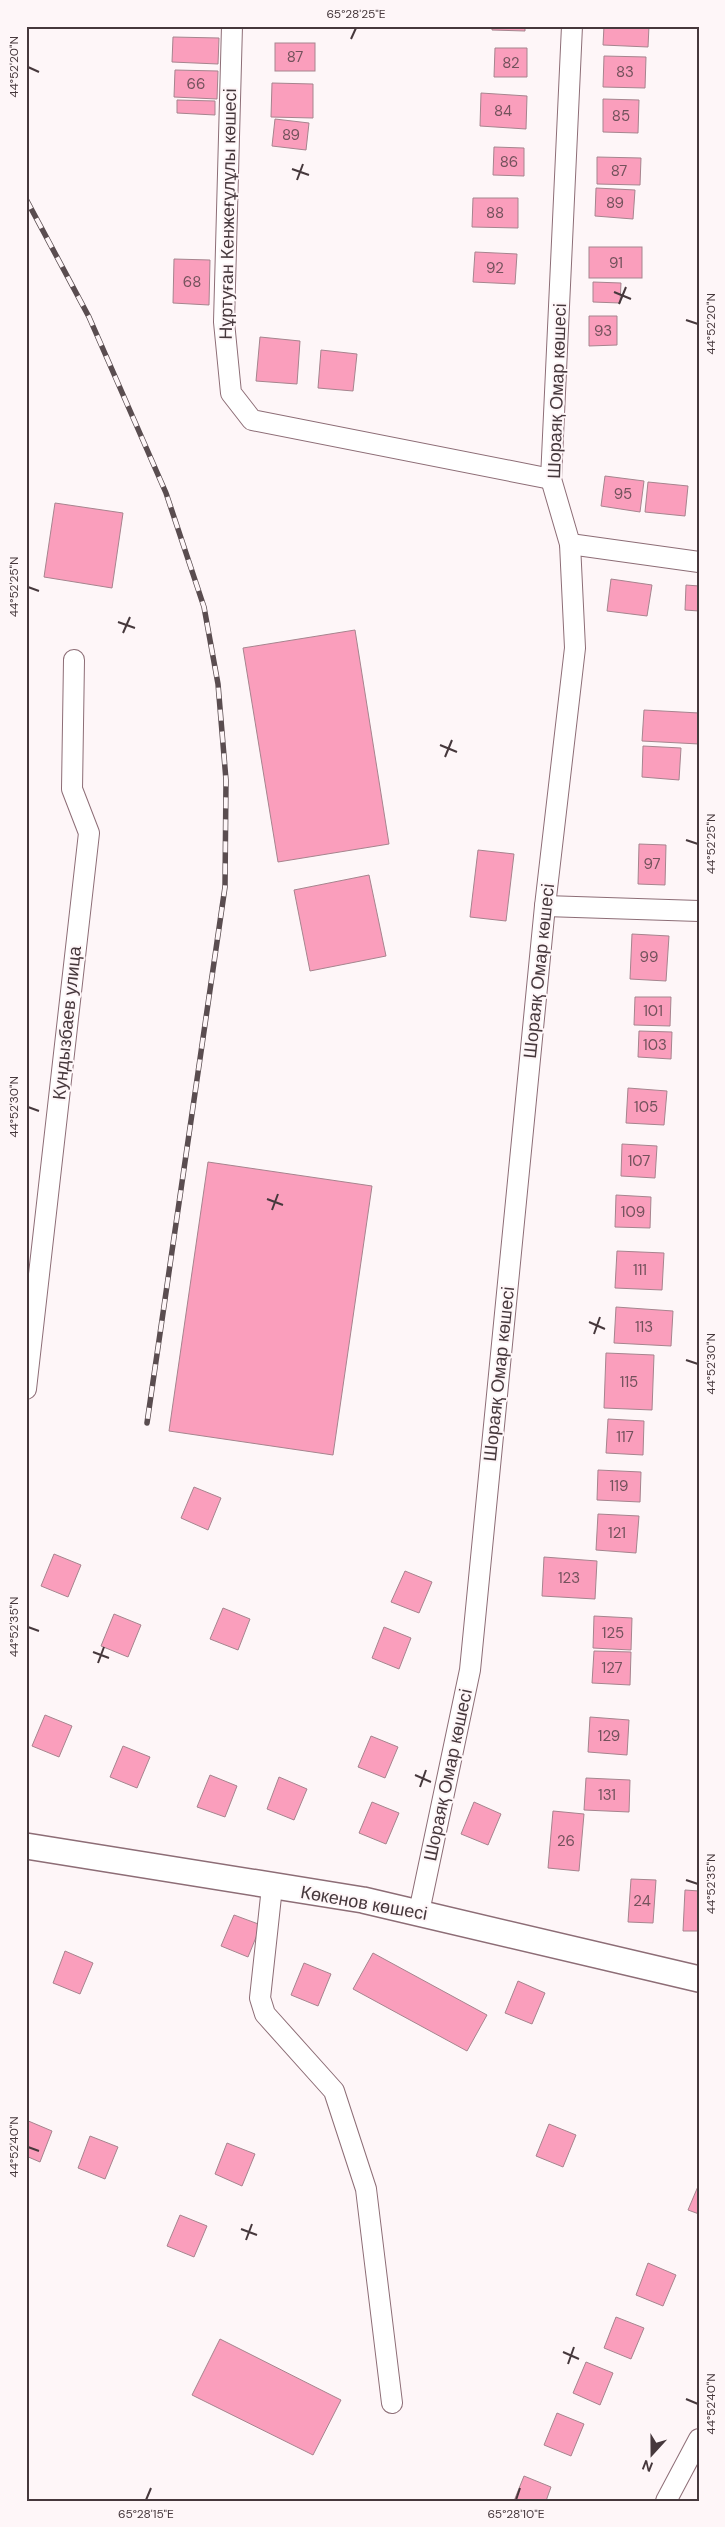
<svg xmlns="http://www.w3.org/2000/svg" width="725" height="2527" viewBox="0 0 725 2527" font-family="'DM Sans',sans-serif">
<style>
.building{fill:#fa9ebc;stroke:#a6848e}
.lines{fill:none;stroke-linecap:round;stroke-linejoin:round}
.minor-casing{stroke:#8d6d76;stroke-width:22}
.tertiary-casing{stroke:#8d6d76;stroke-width:28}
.minor{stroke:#fff;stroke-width:20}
.tertiary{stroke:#fff;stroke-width:25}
.rail-casing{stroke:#5a4d50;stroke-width:5.5}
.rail{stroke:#fef6f8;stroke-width:4;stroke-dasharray:11;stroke-linecap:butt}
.ticks{fill:none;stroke:#46383c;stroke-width:2}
.labels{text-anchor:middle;stroke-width:4;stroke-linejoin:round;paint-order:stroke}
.number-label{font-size:15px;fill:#73525c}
.street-label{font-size:18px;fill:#46383c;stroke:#fef6f8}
.neatline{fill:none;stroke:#46383c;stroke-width:2}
.ticks-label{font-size:12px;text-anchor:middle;fill:#46383c}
</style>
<rect width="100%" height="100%" fill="#fef6f8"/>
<g class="building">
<polygon points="492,26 525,26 525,31 492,30"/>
<polygon points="604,26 649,26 648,47 603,45"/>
<polygon points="173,37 219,38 218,64 172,62"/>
<rect x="275" y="43" width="40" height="28"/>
<polygon points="495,48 527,48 527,77 494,77"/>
<polygon points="604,56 646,57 645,88 603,87"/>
<polygon points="175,70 218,71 217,99 174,97"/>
<polygon points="272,83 313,84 313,118 271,117"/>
<polygon points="481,93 527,96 526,129 480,126"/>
<polygon points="603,99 639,100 638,133 603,132"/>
<polygon points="177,100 215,101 215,115 177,113"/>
<polygon points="275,119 309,123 306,150 272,146"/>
<polygon points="494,147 524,148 524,176 493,175"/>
<polygon points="597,157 641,158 640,185 597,184"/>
<polygon points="596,188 635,190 633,219 595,216"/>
<polygon points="473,198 518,198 518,228 472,227"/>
<rect x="589" y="247" width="53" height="31"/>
<polygon points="475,252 517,254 515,284 473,282"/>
<polygon points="174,259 210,260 209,305 173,303"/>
<polygon points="593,282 621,283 620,303 593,302"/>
<polygon points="589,316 617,316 617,345 589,346"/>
<polygon points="260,337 300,341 297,384 256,381"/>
<polygon points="321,350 357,354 353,391 318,388"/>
<polygon points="605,476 644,481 640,512 601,506"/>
<polygon points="648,482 688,486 685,516 645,512"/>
<polygon points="55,503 123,513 112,588 44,577"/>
<polygon points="611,579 652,585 647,616 607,611"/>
<polygon points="686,585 699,586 699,611 685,610"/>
<polygon points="355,630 389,844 278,862 243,648"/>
<polygon points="644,710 699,713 699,744 642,741"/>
<polygon points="643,746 681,748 679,780 642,777"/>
<polygon points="639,844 666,845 665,885 638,884"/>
<polygon points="478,850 514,854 506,921 470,917"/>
<polygon points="369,875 386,956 310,971 294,890"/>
<polygon points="632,934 669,936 666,981 630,979"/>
<polygon points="635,997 671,997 670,1026 634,1025"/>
<polygon points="639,1031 672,1032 671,1059 638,1057"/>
<polygon points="628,1088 667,1091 664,1125 626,1123"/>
<polygon points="622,1144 657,1146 655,1178 621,1176"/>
<polygon points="208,1162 372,1186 333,1455 169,1431"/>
<polygon points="616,1195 651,1197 650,1228 615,1227"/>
<polygon points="617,1251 664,1253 662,1290 615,1288"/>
<polygon points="616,1307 673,1311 671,1346 614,1343"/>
<polygon points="606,1353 654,1355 652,1410 604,1408"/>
<polygon points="608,1419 644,1421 643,1455 606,1453"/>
<polygon points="598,1470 641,1472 640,1502 597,1500"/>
<polygon points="194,1487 221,1498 208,1530 181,1518"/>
<polygon points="598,1514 639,1516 636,1553 596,1550"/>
<polygon points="54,1554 81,1565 68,1597 41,1586"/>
<polygon points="544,1557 597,1561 595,1599 542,1596"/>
<polygon points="405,1571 432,1582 419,1613 391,1602"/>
<polygon points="223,1608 250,1619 238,1650 210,1639"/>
<polygon points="114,1614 141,1625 128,1657 101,1646"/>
<polygon points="594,1616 632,1618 631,1650 593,1648"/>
<polygon points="384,1627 411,1638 399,1669 372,1658"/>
<polygon points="594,1651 631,1652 630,1685 592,1683"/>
<polygon points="45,1715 72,1726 59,1757 32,1746"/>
<polygon points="590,1717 629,1720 627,1755 588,1752"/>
<polygon points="371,1736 398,1747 385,1778 358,1767"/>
<polygon points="123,1746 150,1757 137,1788 110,1777"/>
<polygon points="210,1775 237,1786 225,1817 197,1807"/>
<polygon points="279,1777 307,1789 294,1820 267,1809"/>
<polygon points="586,1778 630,1780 629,1812 584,1810"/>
<polygon points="372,1802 399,1813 386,1844 359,1833"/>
<polygon points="474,1802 501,1814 488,1845 461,1834"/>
<polygon points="553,1811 584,1814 579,1871 548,1868"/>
<polygon points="631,1879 656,1880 653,1923 628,1922"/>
<polygon points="685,1890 699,1891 699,1931 683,1931"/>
<polygon points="234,1915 261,1925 248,1957 221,1946"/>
<polygon points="65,1951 93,1963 80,1994 53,1983"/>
<polygon points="373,1953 487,2015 467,2051 353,1989"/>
<polygon points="304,1963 331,1974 318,2006 291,1995"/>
<polygon points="518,1981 545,1993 532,2024 505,2013"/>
<polygon points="26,2120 52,2131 40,2162 26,2156"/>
<polygon points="549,2124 576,2135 563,2167 536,2156"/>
<polygon points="90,2136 118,2147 105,2179 78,2168"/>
<polygon points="227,2143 255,2154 242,2186 215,2174"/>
<polygon points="699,2184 699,2214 688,2210"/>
<polygon points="180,2215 207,2226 194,2257 167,2246"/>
<polygon points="648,2263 676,2275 663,2306 636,2295"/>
<polygon points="616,2317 644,2328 631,2359 604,2348"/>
<polygon points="220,2339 341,2400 313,2455 192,2395"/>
<polygon points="586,2362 613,2373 600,2405 573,2393"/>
<polygon points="557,2413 584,2424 571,2456 544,2445"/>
<polygon points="524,2476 551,2487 546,2501 514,2501"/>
</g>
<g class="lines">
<g class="minor-casing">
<g id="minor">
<polyline points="232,26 224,322 231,393 252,420 551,479"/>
<polyline points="570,544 699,562"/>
<polyline points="545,906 699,911"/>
<polyline points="26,1389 89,833 72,789 74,660"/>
<polyline points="272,1887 260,1998 265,2014 334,2091 366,2189 392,2403"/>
<polyline points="419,1912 470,1670 545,906 575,648 570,544 551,479 572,26"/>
<polyline points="666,2501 699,2439"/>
</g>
</g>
<g class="tertiary-casing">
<polyline id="tertiary" points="26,1846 363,1900 699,1979"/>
</g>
<use href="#minor" class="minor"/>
<use href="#tertiary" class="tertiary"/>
<g class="rail-casing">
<polyline id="rail" points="26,199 89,317 166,493 204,607 218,684 226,780 225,887 147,1423"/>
</g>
<use href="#rail" class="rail"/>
</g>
<path class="ticks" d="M351 39 356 28M28 67 39 72M292 169 309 175M297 180 303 164M614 292 631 299M619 304 626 287M686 320 698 324M28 587 39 591M118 622 135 628M123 633 130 617M440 745 457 752M445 757 452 740M686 840 698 844M28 1107 39 1111M267 1199 283 1205M272 1210 278 1194M589 1322 605 1329M594 1334 600 1317M686 1360 698 1364M28 1627 39 1631M93 1652 109 1658M98 1663 104 1647M415 1775 431 1782M420 1787 426 1770M686 1880 698 1884M28 2147 39 2151M241 2229 257 2235M246 2240 252 2224M563 2352 579 2359M568 2364 574 2347M686 2399 698 2404M146 2500 151 2488M516 2500 520 2488"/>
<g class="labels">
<g class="number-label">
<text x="295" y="62">87</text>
<text x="511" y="68">82</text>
<text x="625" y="77">83</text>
<text x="196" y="89">66</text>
<text x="503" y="116">84</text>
<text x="621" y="121">85</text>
<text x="291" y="140">89</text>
<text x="509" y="167">86</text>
<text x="619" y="176">87</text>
<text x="615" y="208">89</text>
<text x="495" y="218">88</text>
<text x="616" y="268">91</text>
<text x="495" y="273">92</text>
<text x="192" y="287">68</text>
<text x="603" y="336">93</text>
<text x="623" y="499">95</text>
<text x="652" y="869">97</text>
<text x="649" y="962">99</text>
<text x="653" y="1016">101</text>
<text x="655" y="1050">103</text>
<text x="646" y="1112">105</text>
<text x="639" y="1166">107</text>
<text x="633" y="1217">109</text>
<text x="640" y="1275">111</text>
<text x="644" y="1332">113</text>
<text x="629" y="1387">115</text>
<text x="625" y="1442">117</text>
<text x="619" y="1491">119</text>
<text x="617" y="1538">121</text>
<text x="569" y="1583">123</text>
<text x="613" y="1638">125</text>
<text x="612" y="1673">127</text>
<text x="609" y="1741">129</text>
<text x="607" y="1800">131</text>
<text x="566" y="1846">26</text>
<text x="642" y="1906">24</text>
</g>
<g class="street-label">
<text transform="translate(228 214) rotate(-89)" y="6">Нұртуған Кенжеғұлұлы көшесі</text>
<text transform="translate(557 391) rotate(-88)" y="6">Шораяқ Омар көшесі</text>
<text transform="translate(539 971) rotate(-84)" y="6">Шораяқ Омар көшесі</text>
<text transform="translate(67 1023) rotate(-84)" y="6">Кундызбаев улица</text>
<text transform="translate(499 1374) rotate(-84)" y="6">Шораяқ Омар көшесі</text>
<text transform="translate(448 1775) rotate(-78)" y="6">Шораяқ Омар көшесі</text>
<text transform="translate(364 1903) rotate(10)" y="6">Көкенов көшесі</text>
</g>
</g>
<rect width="725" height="2527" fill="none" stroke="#fef6f8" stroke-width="55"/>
<g transform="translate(652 2454) rotate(201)" stroke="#fef6f8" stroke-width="4" paint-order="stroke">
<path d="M0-4L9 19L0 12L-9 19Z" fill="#46383c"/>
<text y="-8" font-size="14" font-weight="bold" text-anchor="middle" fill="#46383c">N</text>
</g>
<rect x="28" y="28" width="670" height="2472" class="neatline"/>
<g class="ticks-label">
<text x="356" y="18">65°28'25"E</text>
<text transform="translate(14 67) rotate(-90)" y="4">44°52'20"N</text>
<text transform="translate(711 324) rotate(-90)" y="4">44°52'20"N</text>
<text transform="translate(14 587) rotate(-90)" y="4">44°52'25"N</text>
<text transform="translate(711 844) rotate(-90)" y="4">44°52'25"N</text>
<text transform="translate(14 1107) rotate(-90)" y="4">44°52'30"N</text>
<text transform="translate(711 1364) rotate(-90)" y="4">44°52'30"N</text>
<text transform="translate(14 1627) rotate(-90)" y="4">44°52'35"N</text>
<text transform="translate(711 1884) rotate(-90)" y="4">44°52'35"N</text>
<text transform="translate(14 2147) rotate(-90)" y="4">44°52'40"N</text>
<text transform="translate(711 2404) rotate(-90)" y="4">44°52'40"N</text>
<text x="146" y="2518">65°28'15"E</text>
<text x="516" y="2518">65°28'10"E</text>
</g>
</svg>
